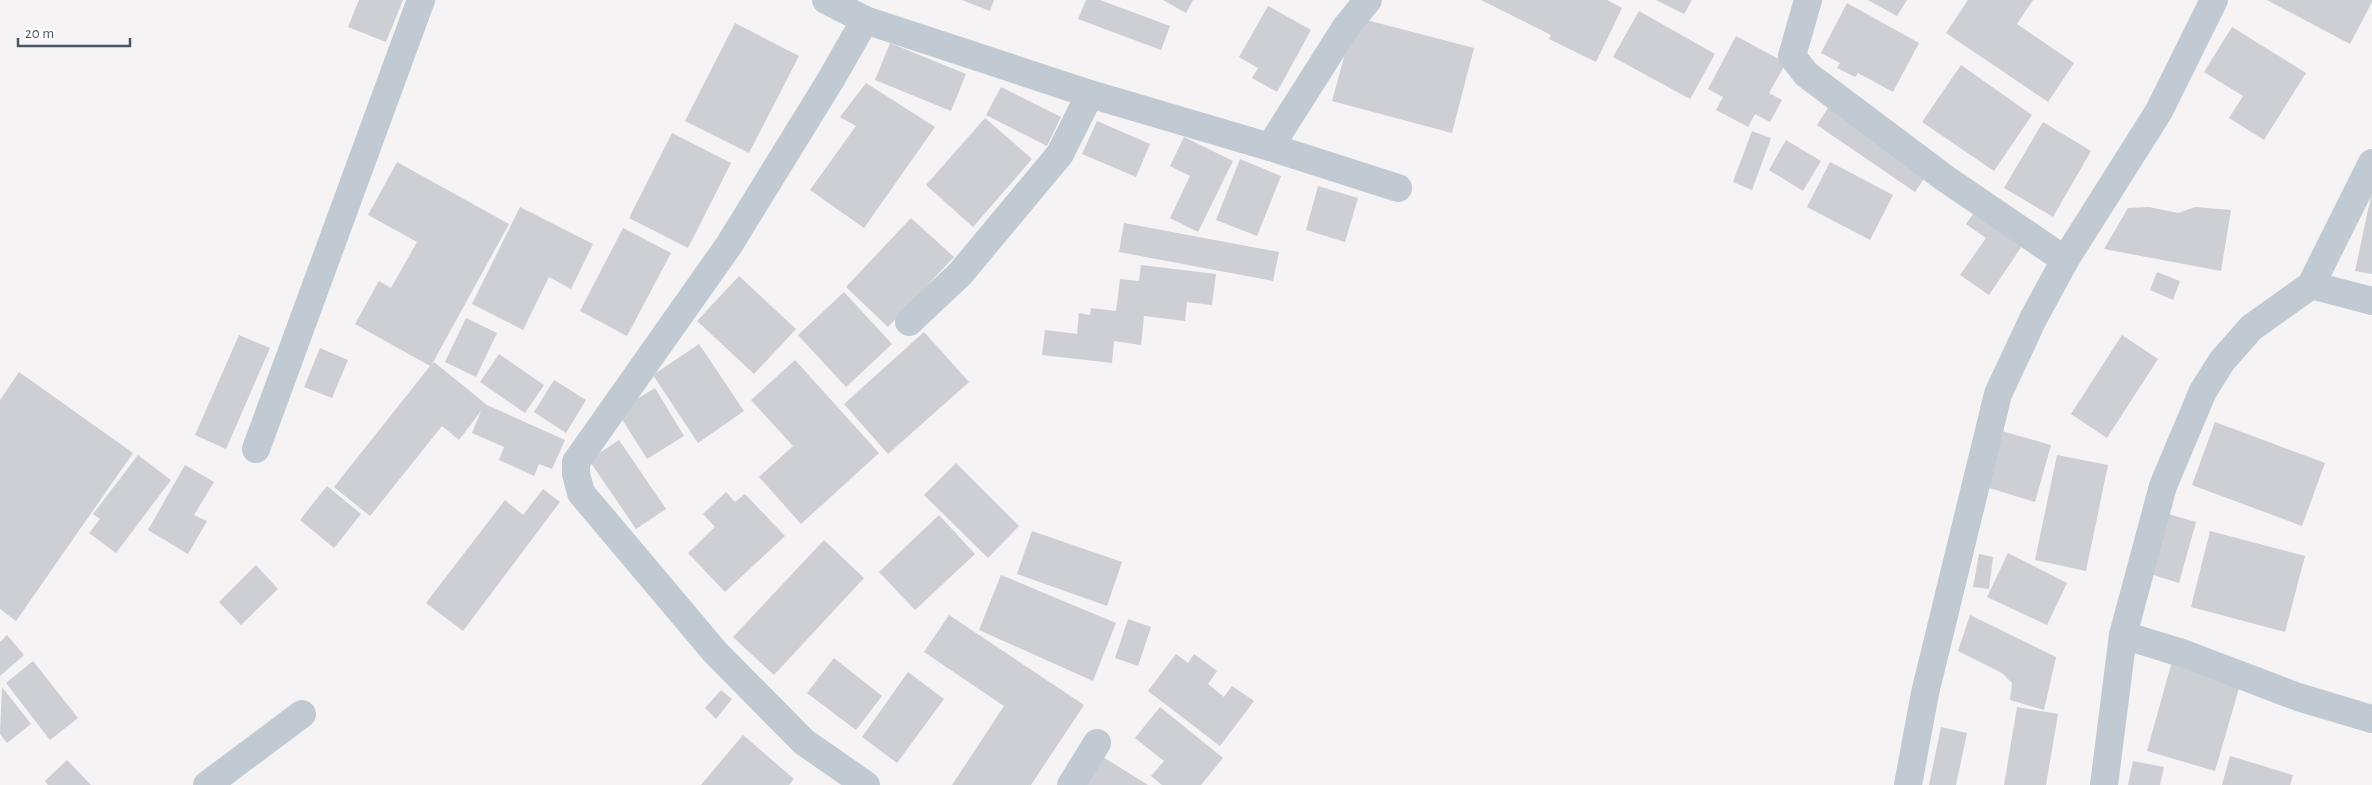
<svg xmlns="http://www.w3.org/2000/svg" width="2372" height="785" viewBox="0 0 2372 785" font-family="'Alegreya Sans',sans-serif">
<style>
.building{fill:#cdcfd5}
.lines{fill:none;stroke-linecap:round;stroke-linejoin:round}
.minor{stroke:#c1cad2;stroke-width:28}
</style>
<rect width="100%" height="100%" fill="#f5f3f3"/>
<g class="building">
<polygon points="359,0 403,0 386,42 348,27"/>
<polygon points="962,0 994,0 990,11"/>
<polygon points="1086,0 1100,0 1170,26 1161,50 1078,19"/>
<polygon points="1163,0 1193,0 1186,13"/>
<polygon points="1481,0 1607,0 1622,8 1596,62 1549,39 1551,35"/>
<polygon points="1656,0 1692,0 1684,14"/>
<polygon points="1868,0 1907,0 1897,16"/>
<polygon points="1968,0 2033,0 2017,24 2074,63 2048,102 1946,33"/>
<polygon points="2267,0 2372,0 2372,2 2350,44"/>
<polygon points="1847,3 1919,43 1893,92 1858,73 1855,77 1837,68 1840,63 1821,53"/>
<polygon points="1268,6 1311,30 1277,92 1252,78 1258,68 1239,57"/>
<polygon points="1639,11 1715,54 1690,99 1613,57"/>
<polygon points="1355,17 1474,48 1452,133 1332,101"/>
<polygon points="735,23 799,56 749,153 685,121"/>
<polygon points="2232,27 2306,73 2264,140 2229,118 2243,96 2204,72"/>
<polygon points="1736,36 1786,63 1769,93 1782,100 1770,122 1755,114 1748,127 1716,110 1723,97 1708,89"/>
<polygon points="890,43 966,74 951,111 875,80"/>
<polygon points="1961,65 2032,115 1994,171 1922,122"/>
<polygon points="866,83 935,127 864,228 810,190 856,126 840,117"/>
<polygon points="1001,87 1061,117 1047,146 986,115"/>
<polygon points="1833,100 1932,167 1915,192 1817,125"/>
<polygon points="985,118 1032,159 973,227 926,185"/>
<polygon points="1097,121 1150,144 1136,177 1082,154"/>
<polygon points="2043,122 2091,151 2053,217 2004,188"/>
<polygon points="1752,131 1771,138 1752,190 1733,182"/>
<polygon points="672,133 731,163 688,248 629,218"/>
<polygon points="1184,137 1233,161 1198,232 1170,218 1190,176 1170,166"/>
<polygon points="1786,140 1821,161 1803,191 1769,170"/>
<polygon points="1240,159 1281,176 1257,236 1216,220"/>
<polygon points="397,162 509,224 431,366 434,362 487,405 565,440 552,469 539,464 534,476 499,460 504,447 472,433 481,411 459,440 442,426 370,516 334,487 430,366 355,324 379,281 391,288 417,242 368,215"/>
<polygon points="1830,162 1893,195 1870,240 1807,207"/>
<polygon points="1318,186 1358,198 1345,242 1306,230"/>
<polygon points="2371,196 2372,196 2372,274 2355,271"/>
<polygon points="1983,201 2030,234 1989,295 1960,275 1986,238 1966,224"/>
<polygon points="520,207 593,244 571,289 549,277 523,330 472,304"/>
<polygon points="2149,207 2178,213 2195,207 2231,210 2221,271 2104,249 2128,208"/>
<polygon points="911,218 954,257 888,327 846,287"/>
<polygon points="1124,223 1279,252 1273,281 1119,252"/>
<polygon points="623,228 671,253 627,336 580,311"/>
<polygon points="1141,265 1216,274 1212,305 1187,302 1185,321 1144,316 1141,345 1114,341 1112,363 1042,355 1045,330 1077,334 1079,313 1090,315 1091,308 1116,311 1120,279 1139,281"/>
<polygon points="2157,272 2180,281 2173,300 2150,290"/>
<polygon points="739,276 796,329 754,374 697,321"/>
<polygon points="844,292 892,344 846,387 798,335"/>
<polygon points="466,318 497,333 476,377 445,362"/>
<polygon points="924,332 969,382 888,454 844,404"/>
<polygon points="239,335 270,348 226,449 195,435"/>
<polygon points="2122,335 2158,359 2107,438 2071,414"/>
<polygon points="699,344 744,411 698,443 653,375"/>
<polygon points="320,348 348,360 332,398 304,387"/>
<polygon points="499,354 544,385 525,413 480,382"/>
<polygon points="795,360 879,453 801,524 759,477 793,446 751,400"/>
<polygon points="19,372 133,453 16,621 0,609 0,400"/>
<polygon points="554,380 586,400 566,433 534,412"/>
<polygon points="655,388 684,436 647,459 617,411"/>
<polygon points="2215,422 2325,463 2302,526 2192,485"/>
<polygon points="2002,431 2051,445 2035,502 1986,487"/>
<polygon points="619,440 666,509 636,529 589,460"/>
<polygon points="138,455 171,480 116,553 89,533 100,519 93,514"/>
<polygon points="2057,455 2108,465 2086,571 2035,560"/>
<polygon points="956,463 1019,526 988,558 924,495"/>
<polygon points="185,465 214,482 194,515 207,521 188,554 148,530"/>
<polygon points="327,486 361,514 334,548 300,520"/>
<polygon points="543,489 560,502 463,631 426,603 505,500 523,515"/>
<polygon points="726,492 735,502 745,494 785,536 725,592 688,553 715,527 703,514"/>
<polygon points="2165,513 2196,522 2179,583 2147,573"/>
<polygon points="939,515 975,554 915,610 879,572"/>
<polygon points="1032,531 1122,562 1107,606 1017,574"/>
<polygon points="2210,531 2305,556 2285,632 2191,607"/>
<polygon points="824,540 864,578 774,675 733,637"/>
<polygon points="2008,553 2067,583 2047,625 1987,597"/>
<polygon points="1979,554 1993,557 1989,589 1973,587"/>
<polygon points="256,565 278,589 241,625 219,602"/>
<polygon points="1001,575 1116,623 1093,681 979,630"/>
<polygon points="949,615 1084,705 1031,785 952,785 1004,706 924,652"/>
<polygon points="1970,615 2056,657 2044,710 2010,700 2012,683 2002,673 1958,651"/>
<polygon points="1128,619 1151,627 1138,666 1115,658"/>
<polygon points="7,635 24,655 0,676 0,642"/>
<polygon points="1176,654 1188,663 1194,654 1217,671 1208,684 1224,697 1232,686 1254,701 1220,746 1148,691"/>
<polygon points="834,658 882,696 856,730 807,693"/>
<polygon points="2173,658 2242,678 2215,771 2147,751"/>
<polygon points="33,661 78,718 50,740 6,683"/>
<polygon points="908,672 944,699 897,763 862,737"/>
<polygon points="2,687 31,724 7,743 0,734"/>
<polygon points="721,690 732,699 716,719 705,708"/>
<polygon points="1160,707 1223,758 1201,785 1162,785 1151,776 1164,761 1135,738"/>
<polygon points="2017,707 2058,714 2046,785 2004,785"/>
<polygon points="1941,727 1967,733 1956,785 1929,785"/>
<polygon points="743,735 794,779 789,785 701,785"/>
<polygon points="2230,756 2293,775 2290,785 2222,785"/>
<polygon points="1103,757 1148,785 1085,785"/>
<polygon points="67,760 91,785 48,785 45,781"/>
<polygon points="2133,761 2164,767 2160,785 2128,785"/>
</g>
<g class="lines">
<g class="minor">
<polyline points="826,0 865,20 1090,94 1270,147 1398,188"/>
<polyline points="1808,0 1792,56 1806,74 1946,179 2065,260"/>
<polyline points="865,20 830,81 729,245 576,462 576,474 581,493 715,652 804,742 866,785"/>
<polyline points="1270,147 1346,27 1368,0"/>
<polyline points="2311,285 2372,301"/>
<polyline points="909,322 960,274 1060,154 1090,94"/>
<polyline points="256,449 421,0"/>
<polyline points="2123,635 2185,654 2298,697 2372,719"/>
<polyline points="207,785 302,714"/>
<polyline points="1071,785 1097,743"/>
<polyline points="1908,785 1925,693 1998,394 2033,319 2065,260 2159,111 2214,0"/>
<polyline points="2104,785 2123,635 2163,486 2203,391 2222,361 2251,328 2311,285 2372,163"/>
</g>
</g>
<path d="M18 38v8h112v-8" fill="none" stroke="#4a5661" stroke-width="2.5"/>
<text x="25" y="38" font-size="15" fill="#4a5661" stroke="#ffffff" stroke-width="4" paint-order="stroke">20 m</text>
</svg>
